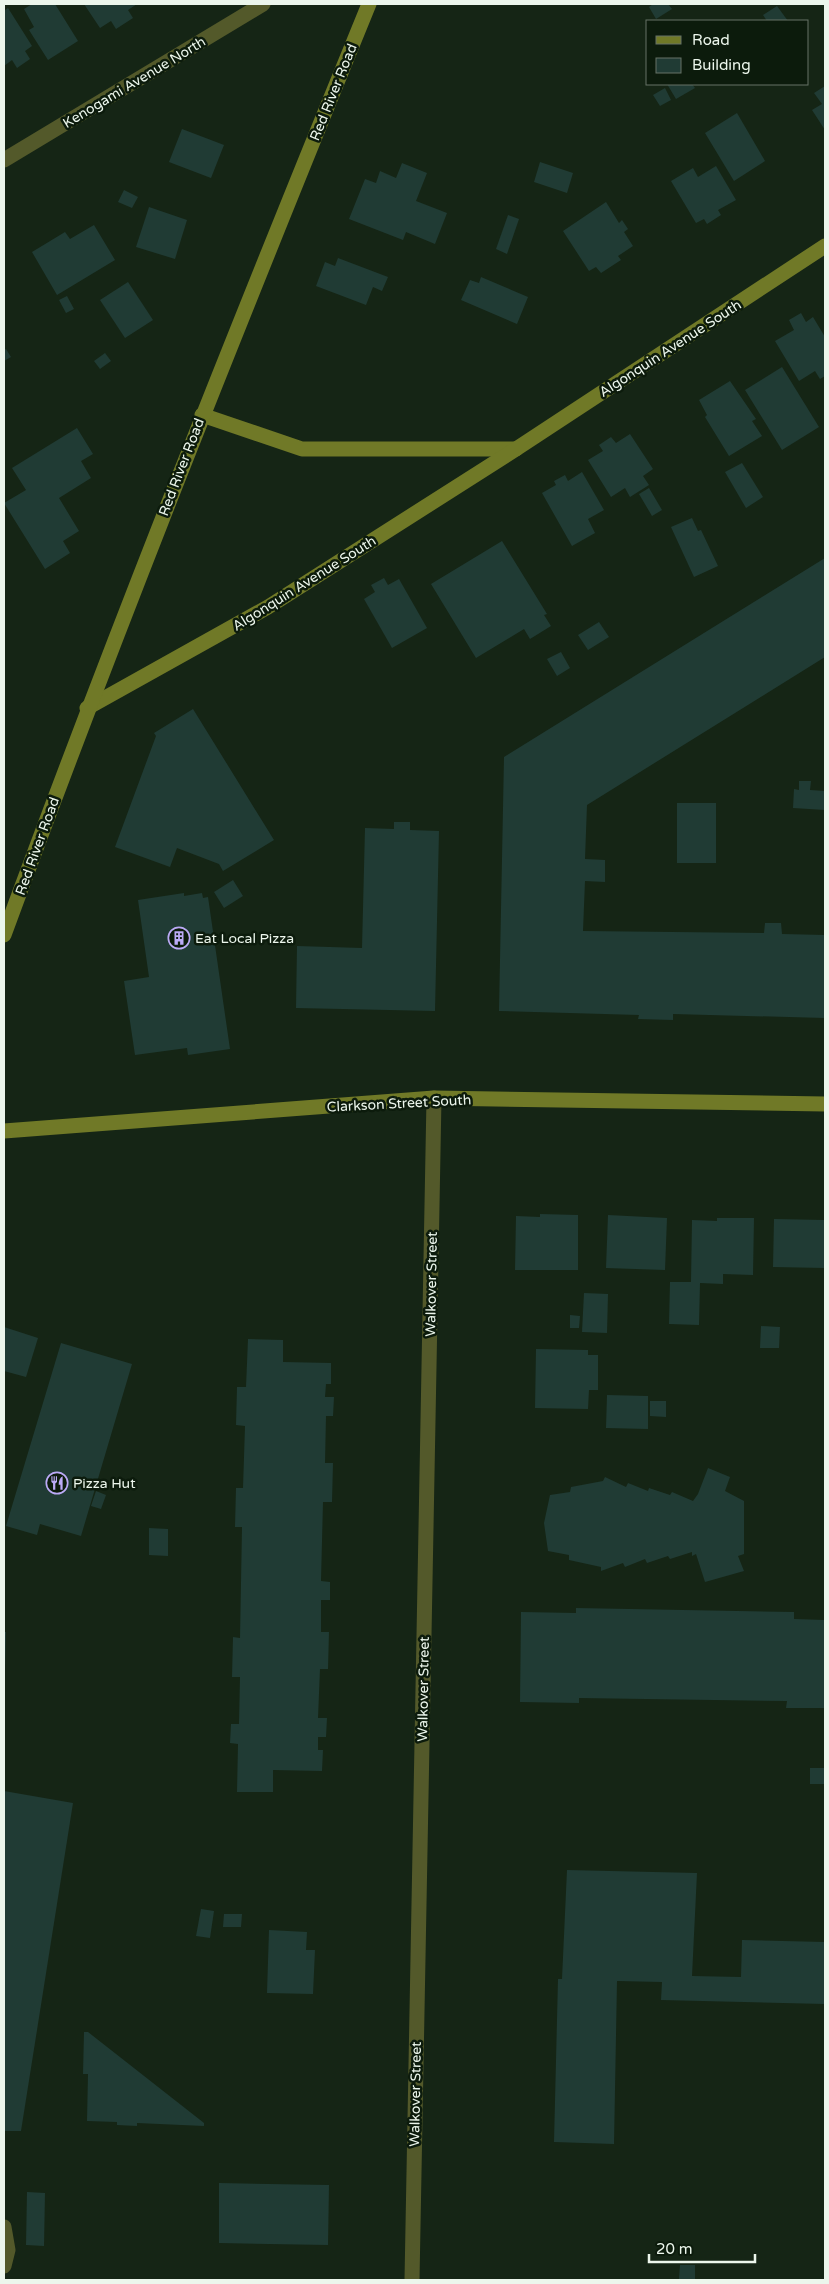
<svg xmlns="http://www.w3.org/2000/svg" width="829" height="2284" viewBox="0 0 829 2284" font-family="'Varela Round',sans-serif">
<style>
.building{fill:#203b34}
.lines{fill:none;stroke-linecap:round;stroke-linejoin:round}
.lane{stroke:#53592a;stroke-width:15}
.street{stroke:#53592a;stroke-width:15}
.secondary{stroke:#707927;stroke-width:15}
.labels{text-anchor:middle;stroke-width:5;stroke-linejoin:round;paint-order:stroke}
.street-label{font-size:14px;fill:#ecf6ec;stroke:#0c1b0c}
.poi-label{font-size:14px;fill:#ecf6ec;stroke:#0c1b0c;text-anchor:start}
</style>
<rect width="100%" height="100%" fill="#152515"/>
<g class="building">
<polygon points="32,4 55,4 78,41 48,60 29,30 34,27 24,9"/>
<polygon points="84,4 137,4 128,10 133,18 116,29 111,21 100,28"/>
<polygon points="653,4 668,4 672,9 656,19 649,7"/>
<polygon points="777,6 788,21 767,21 763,15"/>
<polygon points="8,8 32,46 25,51 30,59 17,68 12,60 4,66 4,11"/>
<polygon points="667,84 692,84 695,88 676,99"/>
<polygon points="825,86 825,130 812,110 822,104 814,93"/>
<polygon points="665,88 671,100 660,106 653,95"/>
<polygon points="737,113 765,161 734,181 705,133"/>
<polygon points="182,129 224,145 211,178 169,162"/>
<polygon points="540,162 573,173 567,193 534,182"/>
<polygon points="402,163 427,173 416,201 447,213 435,244 406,232 403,240 349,219 365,179 376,183 380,171 396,178"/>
<polygon points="716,166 736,200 718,210 721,215 707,224 704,219 696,223 671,181 693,168 698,177"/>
<polygon points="124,190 138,197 132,208 118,202"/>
<polygon points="606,202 619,223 622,220 628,229 624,232 633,246 618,256 621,260 601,273 596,267 589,271 563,231"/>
<polygon points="149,207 187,220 175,259 136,247"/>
<polygon points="508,215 519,219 507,254 496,249"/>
<polygon points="94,225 115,260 57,295 32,252 65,232 70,239"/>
<polygon points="338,258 388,277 382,291 373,287 366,305 316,286 325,262 335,266"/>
<polygon points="481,277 528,297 517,324 461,300 470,280 479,283"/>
<polygon points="128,282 153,320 125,338 100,300"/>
<polygon points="67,296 74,309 66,313 59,300"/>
<polygon points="801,313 806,322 813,317 825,337 825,376 820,379 815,371 799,381 775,341 794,330 789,320"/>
<polygon points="6,349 11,357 4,361 4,350"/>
<polygon points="105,353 111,361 100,369 94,361"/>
<polygon points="782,367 819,427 782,450 745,390"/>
<polygon points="730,381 756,419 752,421 762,436 729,456 705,417 707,415 699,400"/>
<polygon points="77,428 93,454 81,461 91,478 59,498 79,531 63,541 70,553 45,569 4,503 26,490 12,468"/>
<polygon points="630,434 653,469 643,476 649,485 630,497 625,488 611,497 588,460 603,451 599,445 611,437 616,443"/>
<polygon points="742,463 763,497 746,508 725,472"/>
<polygon points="582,472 604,510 588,519 595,533 572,546 542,493 556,485 554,481 565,475 568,481"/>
<polygon points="649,488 662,510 652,516 639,494"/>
<polygon points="692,518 698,531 701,530 718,566 694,577 671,527"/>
<polygon points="502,541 547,614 544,615 551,626 530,639 524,629 476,658 431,584"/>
<polygon points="825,558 825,657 587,805 585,859 605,860 605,882 585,881 583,931 764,933 765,923 781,923 782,934 825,935 825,1018 673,1014 673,1020 638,1019 639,1015 499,1011 504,757"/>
<polygon points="384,578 388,585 399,579 427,628 392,648 364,599 375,592 371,585"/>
<polygon points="599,622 609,637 588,650 578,635"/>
<polygon points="561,652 570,668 557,676 547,659"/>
<polygon points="193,709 274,840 223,871 219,864 177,848 170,867 115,847 156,736 154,733"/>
<polygon points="799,781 811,781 810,790 825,791 825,810 793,808 794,789 799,790"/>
<rect x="677" y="803" width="39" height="60"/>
<polygon points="394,822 410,822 410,830 439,831 435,1011 296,1008 297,946 362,948 365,828 394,829"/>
<polygon points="233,880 243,896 224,908 214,892"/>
<polygon points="184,893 184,896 202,893 203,898 208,897 230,1049 188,1055 187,1048 135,1055 124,981 149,977 138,900"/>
<polygon points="540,1214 578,1215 578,1270 515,1270 516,1216 540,1217"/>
<polygon points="608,1215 667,1218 665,1270 606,1268"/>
<polygon points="717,1218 754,1218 753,1275 723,1274 723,1284 700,1283 699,1325 669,1324 670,1282 691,1282 692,1220 717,1221"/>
<polygon points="774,1219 825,1220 825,1268 773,1267"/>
<polygon points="584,1293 608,1294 607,1333 582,1332"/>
<polygon points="570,1315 580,1316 579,1328 570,1328"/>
<polygon points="761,1326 780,1327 779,1348 760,1348"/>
<polygon points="4,1327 38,1338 26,1377 4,1371"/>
<polygon points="248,1339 283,1340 283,1362 331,1363 331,1384 326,1384 325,1397 334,1397 333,1416 326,1416 325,1463 333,1463 332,1502 323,1502 321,1581 330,1582 330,1600 321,1600 321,1632 329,1632 328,1669 320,1669 318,1718 327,1718 326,1737 318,1737 318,1750 323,1750 322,1771 273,1770 273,1792 237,1792 238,1744 230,1743 231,1724 239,1724 240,1677 232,1677 233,1637 240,1638 242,1527 235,1527 236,1488 243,1488 245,1426 236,1425 237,1387 246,1387"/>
<polygon points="61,1343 132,1364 81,1536 40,1524 37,1535 6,1526"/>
<polygon points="536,1349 588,1350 588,1355 598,1355 598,1390 589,1390 588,1409 535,1408"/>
<polygon points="607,1395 648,1396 648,1429 606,1428"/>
<polygon points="650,1401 666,1401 666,1417 650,1416"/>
<polygon points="708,1468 730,1477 725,1491 744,1501 744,1554 738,1556 744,1571 705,1582 696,1554 692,1556 692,1552 670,1559 668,1556 647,1563 645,1559 625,1567 623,1563 601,1571 601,1567 569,1560 569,1555 548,1551 544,1523 550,1495 570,1492 571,1487 603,1481 605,1477 626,1487 628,1483 648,1491 649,1488 670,1495 672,1492 693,1501 698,1494"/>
<polygon points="96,1491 106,1495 101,1509 91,1506"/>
<polygon points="149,1528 168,1529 168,1556 149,1555"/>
<polygon points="576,1608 794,1612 794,1619 825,1620 825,1708 786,1708 787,1701 579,1698 579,1703 520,1702 521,1612 576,1613"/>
<polygon points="4,1632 6,1632 5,1671 4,1671"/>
<rect x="810" y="1768" width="15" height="16"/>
<polygon points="4,1791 73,1803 21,2131 4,2131"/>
<polygon points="567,1870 697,1873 692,1976 741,1977 742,1940 825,1942 825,2004 661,2000 662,1982 617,1981 614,2144 554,2142 558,1979 562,1979"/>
<polygon points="201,1909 214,1911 210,1938 196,1936"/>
<polygon points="224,1914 242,1914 241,1927 223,1927"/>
<polygon points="269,1930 307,1932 306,1950 315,1950 313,1994 267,1993"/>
<polygon points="84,2032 88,2032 204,2123 204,2126 137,2123 137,2126 117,2125 117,2122 87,2121 88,2074 83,2074"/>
<polygon points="219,2183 329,2185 328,2245 219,2243"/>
<polygon points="27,2192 45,2193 44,2246 26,2245"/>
<polygon points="680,2265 695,2265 695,2279 679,2279"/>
</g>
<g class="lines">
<polyline class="lane" points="4,2227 8,2250 4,2266"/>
<g class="street">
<polyline points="4,160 263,4"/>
<polyline points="412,2280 434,1098"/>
</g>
<g class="secondary">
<polyline points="202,415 302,449 516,449"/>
<polyline points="87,708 268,607 516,449 825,246"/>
<path d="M4 935C119 622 243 313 369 4"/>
<polyline points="4,1131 434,1098 825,1104"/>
</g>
</g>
<defs>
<g id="building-ring" transform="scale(1.125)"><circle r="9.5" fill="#0c1b0c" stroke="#bbaaf6" stroke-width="1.5"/><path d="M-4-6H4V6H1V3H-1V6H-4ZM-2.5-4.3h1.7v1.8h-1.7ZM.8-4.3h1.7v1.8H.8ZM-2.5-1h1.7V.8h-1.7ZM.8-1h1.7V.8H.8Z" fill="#bbaaf6"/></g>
<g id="restaurant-ring" transform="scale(1.125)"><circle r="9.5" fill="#0c1b0c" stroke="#bbaaf6" stroke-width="1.5"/><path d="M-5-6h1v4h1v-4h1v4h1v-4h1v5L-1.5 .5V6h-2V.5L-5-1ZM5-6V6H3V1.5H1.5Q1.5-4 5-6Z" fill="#bbaaf6"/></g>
</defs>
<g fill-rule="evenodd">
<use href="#building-ring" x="179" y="938"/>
<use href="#restaurant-ring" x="57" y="1483"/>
</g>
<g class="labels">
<g class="street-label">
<text transform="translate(134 82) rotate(-31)" y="5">Kenogami Avenue North</text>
<text transform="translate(333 92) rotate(-68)" y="5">Red River Road</text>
<text transform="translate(670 348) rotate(-33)" y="5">Algonquin Avenue South</text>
<text transform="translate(181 467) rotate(-69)" y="5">Red River Road</text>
<text transform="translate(304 583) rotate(-32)" y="5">Algonquin Avenue South</text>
<text transform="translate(37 846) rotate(-70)" y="5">Red River Road</text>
<text transform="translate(399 1103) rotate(-3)" y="5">Clarkson Street South</text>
<text transform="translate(431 1284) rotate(-89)" y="5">Walkover Street</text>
<text transform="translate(423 1689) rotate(-89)" y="5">Walkover Street</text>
<text transform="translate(415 2094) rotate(-89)" y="5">Walkover Street</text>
</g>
<g class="poi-label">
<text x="195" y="943">Eat Local Pizza</text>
<text x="73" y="1488">Pizza Hut</text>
</g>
</g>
<rect width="829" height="2284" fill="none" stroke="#ecf6ec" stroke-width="10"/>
<rect x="646" y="20" width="162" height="65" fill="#0c1b0c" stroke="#667366"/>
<rect x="656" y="36" width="25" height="8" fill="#707927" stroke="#667366"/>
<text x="692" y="45" font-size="15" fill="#ecf6ec">Road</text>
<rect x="656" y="58" width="25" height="15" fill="#203b34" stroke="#667366"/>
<text x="692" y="70" font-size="15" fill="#ecf6ec">Building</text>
<path d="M649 2254v8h106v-8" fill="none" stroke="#ecf6ec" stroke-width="2.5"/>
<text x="656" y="2254" font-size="15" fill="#ecf6ec" stroke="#0c1b0c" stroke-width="4" paint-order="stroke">20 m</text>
</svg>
